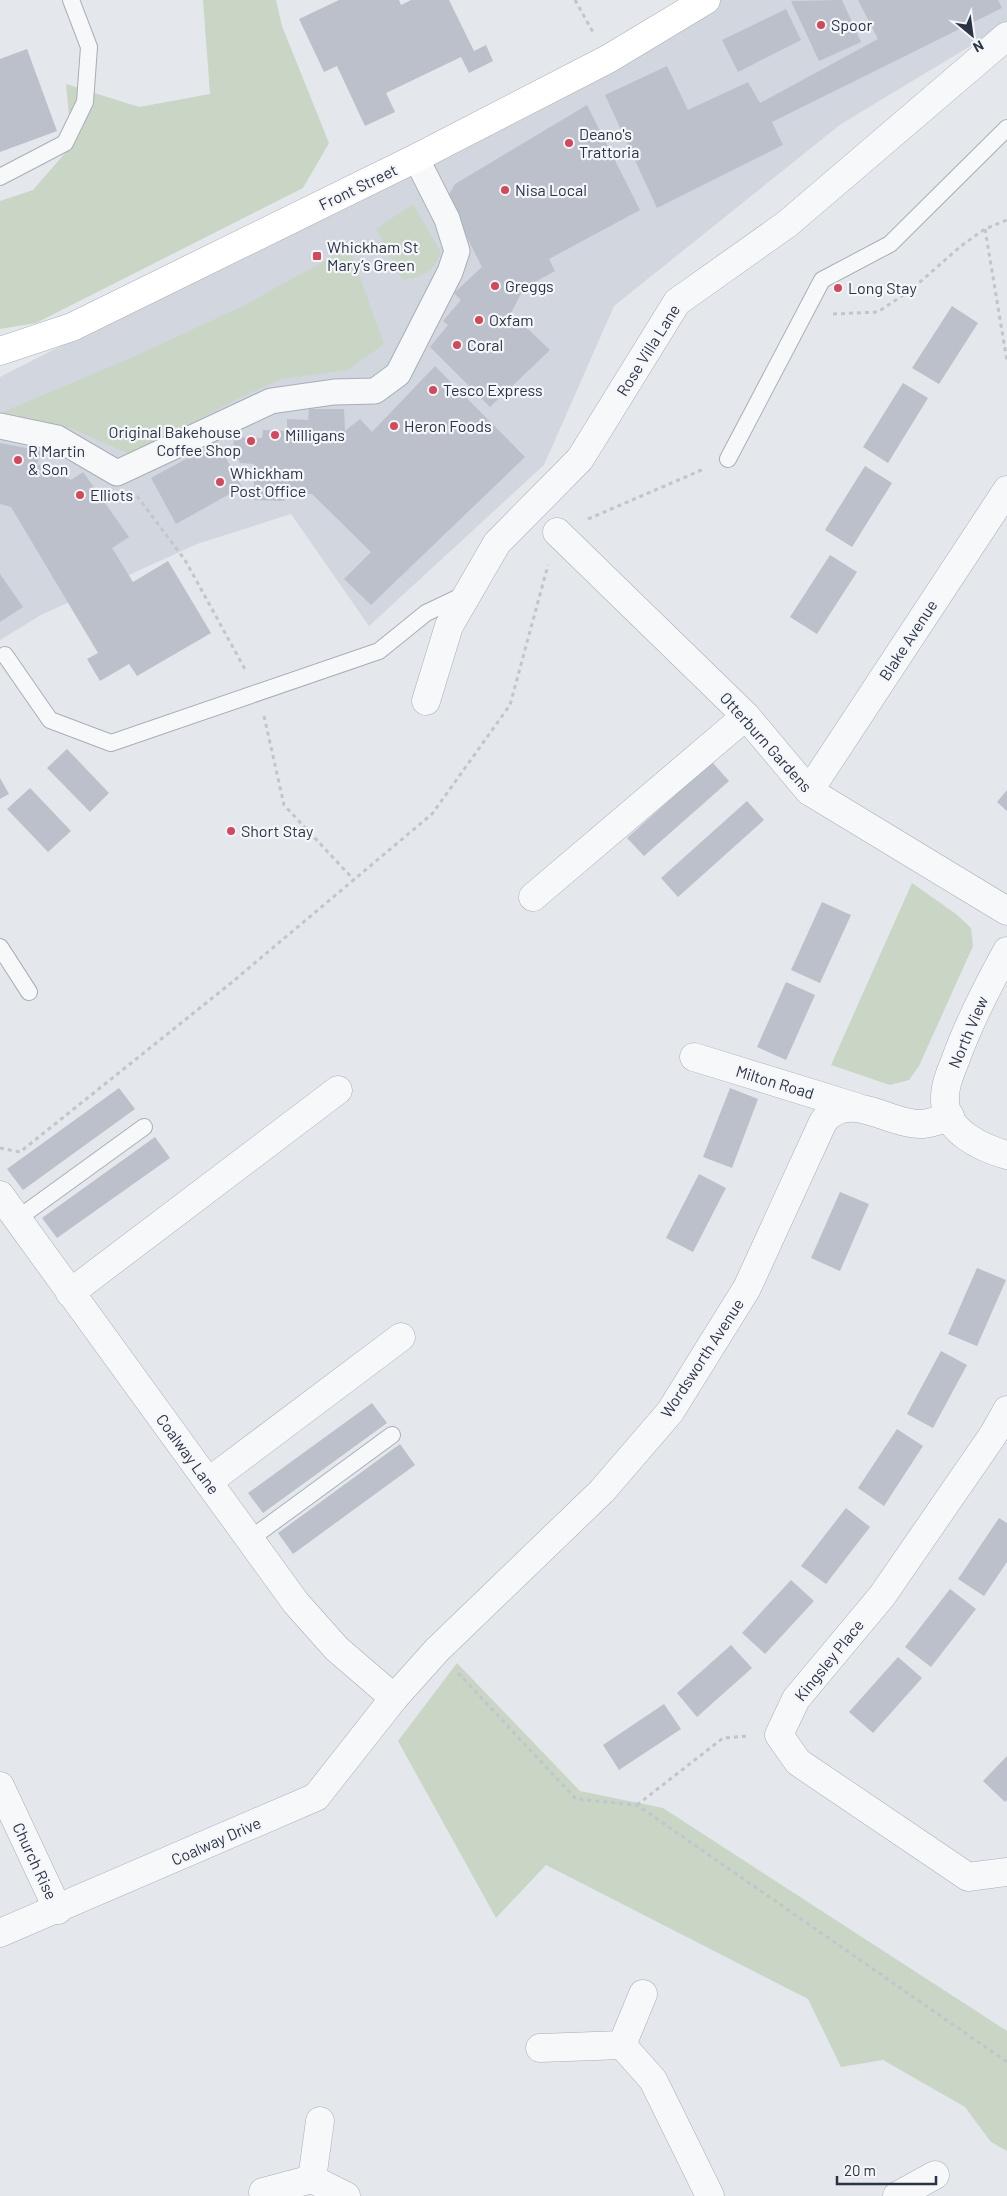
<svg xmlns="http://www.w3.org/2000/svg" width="1007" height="2196" viewBox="0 0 1007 2196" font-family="Barlow,sans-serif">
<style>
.built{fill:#d2d6de}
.green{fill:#c9d6c5}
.building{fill:#bbc0ca}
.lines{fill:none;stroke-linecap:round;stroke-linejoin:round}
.service-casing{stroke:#a9aeb7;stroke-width:18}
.pedestrian-casing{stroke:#a9aeb7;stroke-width:27}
.minor-casing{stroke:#a9aeb7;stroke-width:29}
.secondary-casing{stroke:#a9aeb7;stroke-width:29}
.path{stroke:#c2c5cb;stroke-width:3;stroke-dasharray:4 4;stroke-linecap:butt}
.service{stroke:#f7f8fa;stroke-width:16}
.pedestrian{stroke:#f7f8fa;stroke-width:25}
.minor{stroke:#f7f8fa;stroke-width:28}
.secondary{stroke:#fff;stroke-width:28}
.poi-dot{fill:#d1495b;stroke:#f4f6f9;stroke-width:2}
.labels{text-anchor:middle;stroke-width:4.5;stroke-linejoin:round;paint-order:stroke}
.poi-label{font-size:16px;fill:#2b3445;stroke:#f4f6f9;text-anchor:start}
.street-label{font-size:16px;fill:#2b3445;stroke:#f4f6f9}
</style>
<rect width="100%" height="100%" fill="#e4e7ec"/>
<polygon class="built" points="718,0 1007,0 1007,24 841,124 614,306 544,465 369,626 291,514 197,544 41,615 0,640 0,377 680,31"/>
<g class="green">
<polygon points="203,0 276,0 282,26 329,143 303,188 36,323 0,329 0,201 33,190 72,145 66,84 139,107 210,94"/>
<path d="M413 204 441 252C433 274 422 276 402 280L376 229Z"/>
<polygon points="349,247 384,344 348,370 282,379 239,398 131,455 71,428 3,412 131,358 243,306"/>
<polygon points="912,883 956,914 971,928 973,946 919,1066 909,1080 890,1085 831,1065"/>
<polygon points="457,1663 580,1791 663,1808 1007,2031 1007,2151 991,2142 965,2107 883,2060 841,2067 808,1999 546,1865 496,1918 398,1741"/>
</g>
<g class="building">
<polygon points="339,0 399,0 401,5 411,0 449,0 474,51 486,45 493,61 469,73 461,57 386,93 395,112 365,126 337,66 324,72 299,19"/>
<polygon points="842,0 861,42 819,61 791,1"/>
<polygon points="858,0 998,0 1002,8 772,122 783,145 657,208 605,95 667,66 688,110 748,82 760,103 878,39"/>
<polygon points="786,9 801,40 738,72 722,40"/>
<polygon points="27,49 57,131 0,152 0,59"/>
<polygon points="587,105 640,210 549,259 555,271 524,288 511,313 550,350 490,407 430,347 448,325 443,321 461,300 454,293 482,267 447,198 455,184"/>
<polygon points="952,306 978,323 939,384 912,368"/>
<polygon points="435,366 525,457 371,605 344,579 371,552 312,494 284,494 284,501 254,500 254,464 240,463 233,452 234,437 262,438 263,430 287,431 287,419 308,420 309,409 344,409 345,431 360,419 372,432"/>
<polygon points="903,383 928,398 888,463 863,447"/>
<polygon points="217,442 242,487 176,524 151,478"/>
<polygon points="0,443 42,451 37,464 71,480 83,472 129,537 112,548 133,582 168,561 211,633 137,676 129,664 100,681 87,659 98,653 11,507 0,504"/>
<polygon points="865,466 892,483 852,547 825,530"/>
<polygon points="830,555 857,572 817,634 790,617"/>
<polygon points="0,574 23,607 0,622"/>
<polygon points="67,749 109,793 90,812 47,768"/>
<polygon points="712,762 729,781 644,856 627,838"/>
<polygon points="0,778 9,794 0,799"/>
<polygon points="30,788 71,831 48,852 7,809"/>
<polygon points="1007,790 1007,811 997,802"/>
<polygon points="747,801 764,820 678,897 661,878"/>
<polygon points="822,902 851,915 820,983 791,970"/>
<polygon points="786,982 815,995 786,1060 757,1047"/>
<polygon points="119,1088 135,1109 23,1190 7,1169"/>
<polygon points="730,1088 758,1099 732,1168 703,1157"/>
<polygon points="155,1137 170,1158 57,1238 42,1218"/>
<polygon points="699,1174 726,1188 693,1252 666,1238"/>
<polygon points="840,1192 869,1204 840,1271 811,1258"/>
<polygon points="977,1268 1006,1280 977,1346 948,1334"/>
<polygon points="941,1351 967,1365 933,1428 907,1414"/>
<polygon points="372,1403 387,1423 263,1513 248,1493"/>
<polygon points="897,1429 923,1446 884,1506 858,1488"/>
<polygon points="400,1444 415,1465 293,1554 278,1533"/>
<polygon points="846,1508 870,1527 826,1584 801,1566"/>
<polygon points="999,1518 1007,1523 1007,1562 984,1596 958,1579"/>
<polygon points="791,1580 814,1601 765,1654 742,1633"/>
<polygon points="950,1589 976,1609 931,1667 905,1647"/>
<polygon points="731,1645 752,1668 697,1717 677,1693"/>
<polygon points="898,1657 922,1678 873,1733 849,1712"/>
<polygon points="664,1704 681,1729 619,1770 603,1745"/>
<polygon points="1007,1756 1007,1800 1005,1802 983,1781"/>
</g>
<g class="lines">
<g class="service-casing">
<g id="service">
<polyline points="0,177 65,143 85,102 89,47 71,0"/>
<polyline points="728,459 822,280 890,244 1007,128"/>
<polyline points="5,655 50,720 111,743 379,651 426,613 466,594"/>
<polyline points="0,947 29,992"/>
<polyline points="17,1219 144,1127"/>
<polyline points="250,1539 392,1435"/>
</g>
</g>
<g class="pedestrian-casing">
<polyline id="pedestrian" points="0,426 57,438 117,473 271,401 334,392 375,391 398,374 450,272 457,251 447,219 416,158"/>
</g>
<g class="minor-casing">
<g id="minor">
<polyline points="557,532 746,716 809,791 1007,911"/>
<polyline points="426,701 449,626 497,543 580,459 677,302 787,224 1007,36"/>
<polyline points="809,791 1007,490"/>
<polyline points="533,897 746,716"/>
<path d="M1007 951C987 987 969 1022 955 1061 950 1074 944 1087 945 1101 946 1132 982 1148 1007 1155"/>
<polyline points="694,1057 856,1107"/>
<polyline points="0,1195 296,1603 337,1649 394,1698"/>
<polyline points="70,1293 338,1090"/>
<polyline points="1007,1410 993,1435 882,1596 796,1699 779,1735 798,1762 968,1877 1007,1872"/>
<polyline points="208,1482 401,1337"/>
<polyline points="0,1786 58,1910"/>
<path d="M0 1933 316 1797 394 1698 437 1650 602 1491 670 1412 747 1288 823 1122C848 1089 888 1124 920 1124 930 1124 940 1120 950 1116"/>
<polyline points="622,2045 643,1994"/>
<polyline points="540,2048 622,2045 653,2080 710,2196"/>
<polyline points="312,2179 320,2121"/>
<polyline points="263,2192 312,2179 346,2196"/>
<polyline points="897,2196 935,2175"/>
</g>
</g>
<g class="secondary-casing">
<polyline id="secondary" points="0,351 72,327 416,158 608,59 706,0"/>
</g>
<g class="path">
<polyline points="575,0 593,32"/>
<polyline points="985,229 1007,361"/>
<polyline points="833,314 878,312 912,289 961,246 985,229 1007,220"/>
<polyline points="137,496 185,560 246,671"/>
<polyline points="588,519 704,469"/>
<polyline points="264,716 284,805 354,880"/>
<polyline points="0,1148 20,1152 231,983 432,814 510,705 548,565"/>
<polyline points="458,1673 576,1799 637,1805 1007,2062"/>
<polyline points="637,1805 723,1738 749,1736"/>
</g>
<use href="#service" class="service"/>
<use href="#pedestrian" class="pedestrian"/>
<use href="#minor" class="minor"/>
<use href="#secondary" class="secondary"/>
</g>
<g class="poi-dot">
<circle cx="821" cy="25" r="5"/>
<circle cx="569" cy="143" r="5"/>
<circle cx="505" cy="190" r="5"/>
<rect x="312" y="251" width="10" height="10" rx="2.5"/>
<circle cx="495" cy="286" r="5"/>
<circle cx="838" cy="288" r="5"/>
<circle cx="479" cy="320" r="5"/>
<circle cx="457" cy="345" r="5"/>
<circle cx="433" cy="390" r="5"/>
<circle cx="394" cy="426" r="5"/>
<circle cx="275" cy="435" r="5"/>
<circle cx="251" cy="441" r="5"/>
<circle cx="18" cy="460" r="5"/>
<circle cx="220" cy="482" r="5"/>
<circle cx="80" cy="495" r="5"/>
<circle cx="231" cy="831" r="5"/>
</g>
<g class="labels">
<g class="poi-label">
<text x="831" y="31">Spoor</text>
<text x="579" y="140">Deano's<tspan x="579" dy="18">Trattoria</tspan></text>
<text x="515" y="196">Nisa Local</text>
<text x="327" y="253">Whickham St<tspan x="327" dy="18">Mary’s Green</tspan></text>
<text x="505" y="292">Greggs</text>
<text x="848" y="294">Long Stay</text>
<text x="489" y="326">Oxfam</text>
<text x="467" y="351">Coral</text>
<text x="443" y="396">Tesco Express</text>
<text x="404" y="432">Heron Foods</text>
<text x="241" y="438" text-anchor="end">Original Bakehouse<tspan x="241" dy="18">Coffee Shop</tspan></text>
<text x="285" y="441">Milligans</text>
<text x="28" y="457">R Martin<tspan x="28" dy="18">&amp; Son</tspan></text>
<text x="230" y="479">Whickham<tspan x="230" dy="18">Post Office</tspan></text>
<text x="90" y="501">Elliots</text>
<text x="241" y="837">Short Stay</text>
</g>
<g class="street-label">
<text transform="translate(358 187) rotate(-26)" y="6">Front Street</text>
<text transform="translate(648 350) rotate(-58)" y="6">Rose Villa Lane</text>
<text transform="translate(908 640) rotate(-57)" y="6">Blake Avenue</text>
<text transform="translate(766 742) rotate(48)" y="6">Otterburn Gardens</text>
<text transform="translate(968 1032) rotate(-67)" y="6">North View</text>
<text transform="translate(775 1082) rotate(17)" y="6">Milton Road</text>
<text transform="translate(702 1358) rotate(-57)" y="6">Wordsworth Avenue</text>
<text transform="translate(188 1454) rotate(54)" y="6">Coalway Lane</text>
<text transform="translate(829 1660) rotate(-51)" y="6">Kingsley Place</text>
<text transform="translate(216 1841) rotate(-24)" y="6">Coalway Drive</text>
<text transform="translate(35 1861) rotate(65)" y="6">Church Rise</text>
</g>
</g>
<g transform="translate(972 35) rotate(151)" stroke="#f4f6f9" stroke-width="4" paint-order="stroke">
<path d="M0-4L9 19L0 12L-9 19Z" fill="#2b3445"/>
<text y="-8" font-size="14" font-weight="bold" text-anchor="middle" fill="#2b3445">N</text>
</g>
<path d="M837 2176v8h99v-8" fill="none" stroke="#2b3445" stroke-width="2.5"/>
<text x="844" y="2176" font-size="15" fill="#2b3445" stroke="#f4f6f9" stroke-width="4" paint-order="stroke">20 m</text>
</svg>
